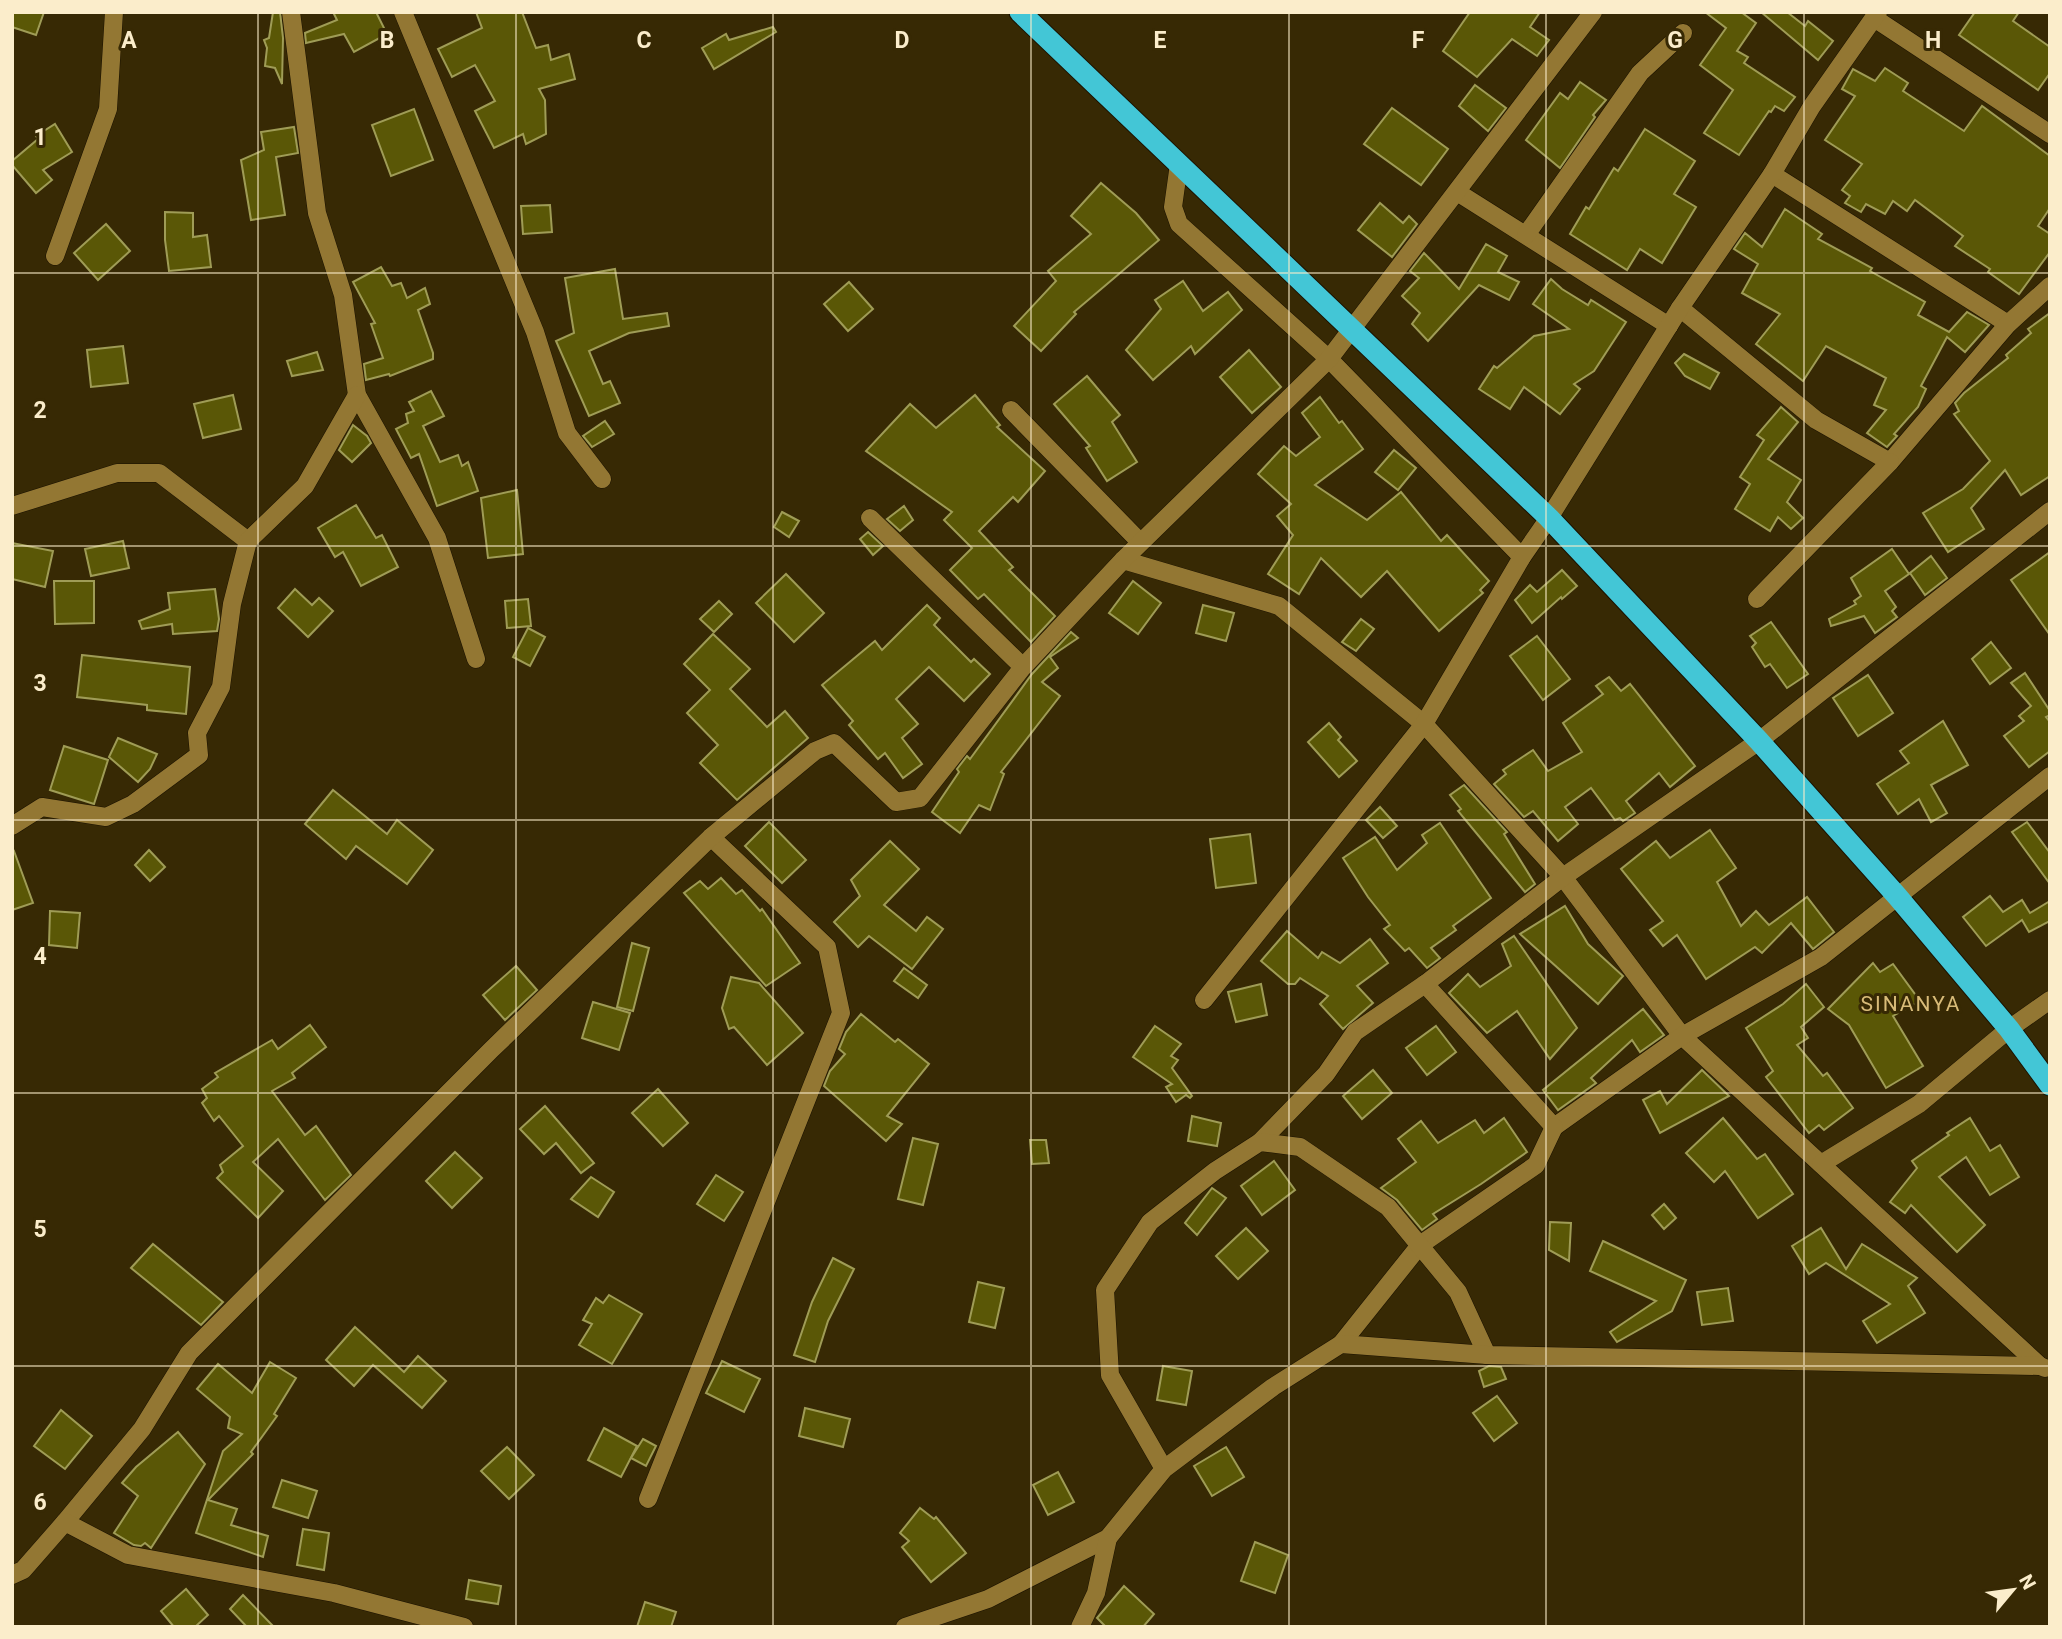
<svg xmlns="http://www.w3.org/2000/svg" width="2062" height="1639" viewBox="0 0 2062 1639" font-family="Roboto,sans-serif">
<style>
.building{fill:#5a5706;stroke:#9f9c56;stroke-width:2}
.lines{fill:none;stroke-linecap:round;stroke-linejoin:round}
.street-casing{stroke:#1b1201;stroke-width:19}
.highway-casing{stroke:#1b1201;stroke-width:23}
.street{stroke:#937733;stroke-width:18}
.highway{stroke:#43c6d6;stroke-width:21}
.grid{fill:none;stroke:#fbedcb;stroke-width:2;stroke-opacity:0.55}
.labels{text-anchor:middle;stroke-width:6;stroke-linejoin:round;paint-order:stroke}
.neighbourhood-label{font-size:21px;letter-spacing:2px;fill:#d8bb78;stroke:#372904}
.grid-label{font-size:23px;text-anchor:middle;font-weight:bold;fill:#fbedcb;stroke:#372904;stroke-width:6;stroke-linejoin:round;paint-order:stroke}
</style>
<rect width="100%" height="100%" fill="#372904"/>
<g class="building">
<polygon points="12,12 44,12 36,35 12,27"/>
<polygon points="273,12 280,12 283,38 282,84 275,68 265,66 267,48 264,40 269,38"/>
<polygon points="333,12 376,12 387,34 354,52 344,34 306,43 305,33 337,20"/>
<polygon points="476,12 522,12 536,48 548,45 551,60 569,54 575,79 539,89 545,100 546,134 526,144 523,134 494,148 475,111 495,101 475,65 452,77 438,49 482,28"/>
<polygon points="1470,12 1540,12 1530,27 1549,40 1537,56 1512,39 1477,77 1443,51"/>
<polygon points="1705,12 1741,12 1756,23 1737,51 1748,57 1744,63 1795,97 1784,111 1775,106 1771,112 1769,111 1739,155 1704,133 1733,90 1700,65 1726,28"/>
<polygon points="1761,12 1787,12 1805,26 1808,21 1833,41 1818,60"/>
<polygon points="1975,12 2019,12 2013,21 2050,47 2050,73 2038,90 1959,35"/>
<polygon points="773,27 776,32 714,69 702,48 726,34 729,40"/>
<polygon points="1885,68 1908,83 1903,91 1964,131 1982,106 2050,156 2050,208 2038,226 2050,234 2050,252 2019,294 1988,272 1990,269 1955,246 1963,236 1915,200 1907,211 1893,201 1885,214 1866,204 1861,212 1845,203 1850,196 1842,190 1862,164 1825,140 1855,96 1842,89 1853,69 1875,81"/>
<polygon points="1580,82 1606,100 1593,115 1595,117 1560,168 1526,140 1560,93 1568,99"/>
<polygon points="1475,85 1506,108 1488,131 1459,106"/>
<polygon points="1392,108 1448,149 1421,185 1364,144"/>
<polygon points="414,109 433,160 391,176 372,125"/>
<polygon points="55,124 72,152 43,170 52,180 36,193 12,165 12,161 38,139 36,136"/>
<polygon points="294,127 298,153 276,157 285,215 251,220 241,160 264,150 261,132"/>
<polygon points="1645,129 1695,161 1674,194 1696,207 1662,263 1640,249 1627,270 1570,234 1586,207 1589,209 1614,168 1618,171"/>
<polygon points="1101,183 1136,213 1159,240 1074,312 1076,314 1041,351 1014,326 1056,281 1048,271 1091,234 1071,216"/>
<polygon points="1380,203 1403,223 1409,216 1417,224 1392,257 1358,230"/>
<polygon points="550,205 552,232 523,234 521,206"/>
<polygon points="1785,209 1822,234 1818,239 1872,268 1870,271 1925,302 1918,315 1949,332 1967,312 1989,325 1965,352 1947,337 1921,386 1926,389 1918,407 1894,434 1897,436 1887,447 1867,433 1886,410 1874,405 1886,378 1826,346 1803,381 1756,344 1780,314 1742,293 1758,264 1734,249 1745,233 1762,247"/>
<polygon points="165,212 193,213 193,237 207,235 211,267 169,271 165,240"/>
<polygon points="106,224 130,251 98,280 74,253"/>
<polygon points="1486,244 1507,256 1498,272 1519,282 1509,300 1479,285 1428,341 1412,324 1420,313 1402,296 1419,278 1410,271 1424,253 1459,289"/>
<polygon points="381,267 392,286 401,283 407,298 425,288 430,304 418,310 433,353 433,359 390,376 389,374 366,380 364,364 383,358 371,324 375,323 353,282"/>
<polygon points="615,269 623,319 667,313 669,326 629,333 589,351 603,384 610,381 620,403 589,416 556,341 574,333 565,278"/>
<polygon points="1551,279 1562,289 1588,305 1591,300 1626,322 1594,371 1574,384 1580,389 1560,414 1524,387 1510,409 1479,389 1494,366 1497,368 1534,336 1569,329 1533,304"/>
<polygon points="1183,281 1203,311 1228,292 1242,310 1195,354 1191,346 1153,380 1126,350 1161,309 1155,300"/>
<polygon points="849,282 873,309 848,331 824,304"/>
<polygon points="2050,313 2050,476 2021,495 2005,470 1971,508 1984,529 1948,552 1923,513 1963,489 1990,461 1954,414 1959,411 1955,403 1964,393 2008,358 2006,355 2031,333 2028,329"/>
<polygon points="123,346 128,383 91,387 87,350"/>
<polygon points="1249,350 1281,387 1252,413 1220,377"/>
<polygon points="317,352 323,370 292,376 287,361"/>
<polygon points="1684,354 1719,373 1710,389 1685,376 1675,363"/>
<polygon points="1087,376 1120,415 1112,422 1137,462 1107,481 1086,448 1090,446 1054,404"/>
<polygon points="431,391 444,416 423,426 440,462 458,455 462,466 468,462 478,491 437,506 419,454 411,458 396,429 408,423 406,414 414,411 409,402"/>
<polygon points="233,395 241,429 203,438 194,404"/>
<polygon points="975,395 1000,425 997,427 1045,471 1018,502 1013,497 979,531 1013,567 1009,570 1055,616 1031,642 984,594 978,599 950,570 972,548 944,520 952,512 866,451 910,404 936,428"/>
<polygon points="1320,397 1339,423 1342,421 1363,449 1315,485 1367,520 1401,492 1441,541 1447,535 1489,581 1480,590 1483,593 1439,631 1387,571 1361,597 1321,558 1299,594 1268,574 1293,535 1277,516 1291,504 1258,474 1284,446 1296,456 1320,437 1302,413"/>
<polygon points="1781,407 1798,422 1768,459 1801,480 1787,502 1803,518 1791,529 1778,517 1770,531 1735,509 1750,484 1740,477 1764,440 1757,435"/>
<polygon points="605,421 614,434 592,447 583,436"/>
<polygon points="353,425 367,436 371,443 352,462 339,450"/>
<polygon points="1394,450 1416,468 1398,490 1375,472"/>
<polygon points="517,490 523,554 488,558 481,498"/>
<polygon points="356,505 376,538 382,535 398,567 361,586 343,552 335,557 318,528"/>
<polygon points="904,506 913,520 900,531 887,519"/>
<polygon points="782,512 799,521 789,537 774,527"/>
<polygon points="868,532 883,546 873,555 860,539"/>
<polygon points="123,541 129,568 91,576 85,549"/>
<polygon points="12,543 53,551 45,587 12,579"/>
<polygon points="1892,549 1909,574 1885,591 1896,607 1892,611 1897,617 1875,633 1864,616 1831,626 1829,619 1856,604 1854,601 1861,596 1851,578"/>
<polygon points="2050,552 2050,635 2011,580"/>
<polygon points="1931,556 1947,578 1925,595 1910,573"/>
<polygon points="1562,570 1577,586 1562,599 1561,597 1532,623 1515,600 1530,585 1537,592"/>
<polygon points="786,574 824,613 794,642 756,603"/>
<polygon points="54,581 94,581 94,623 55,624"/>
<polygon points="1133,581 1161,603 1138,634 1109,613"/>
<polygon points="215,589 219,619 217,631 173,634 172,624 142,629 139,621 170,609 168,593"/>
<polygon points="295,589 312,605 319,598 333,611 308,637 278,608"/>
<polygon points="528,599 531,626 507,628 505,601"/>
<polygon points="719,601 732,614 714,632 700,619"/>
<polygon points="927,605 940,618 934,625 971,662 974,659 990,674 964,701 929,667 896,699 918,724 902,738 922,764 903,778 885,753 878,759 849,725 853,721 822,685 875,641 882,650"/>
<polygon points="1203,605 1234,613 1226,641 1196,633"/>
<polygon points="1361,619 1374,629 1356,651 1342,642"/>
<polygon points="1771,622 1808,674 1787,688 1770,664 1765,667 1752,647 1756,643 1750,636"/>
<polygon points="528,628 545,637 530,666 513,657"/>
<polygon points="1071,632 1078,638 1050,657 1058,668 1042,682 1060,696 1001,772 1004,774 990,810 979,805 960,833 932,812 959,772 957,769 967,756 970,759 1032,674"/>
<polygon points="713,634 750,669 730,689 767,727 785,711 808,738 737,800 700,763 718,745 687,713 710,690 684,664"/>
<polygon points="1537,636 1570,679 1543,700 1510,656"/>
<polygon points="1991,642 2011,668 1990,684 1972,659"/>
<polygon points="82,655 190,667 186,714 147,710 147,705 77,697"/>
<polygon points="2025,673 2050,711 2050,715 2046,717 2050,722 2050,751 2029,767 2004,736 2024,721 2019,716 2031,706 2011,683"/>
<polygon points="1868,675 1893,713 1858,736 1833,698"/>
<polygon points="1609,677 1621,691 1630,684 1695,766 1670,787 1659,773 1626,801 1635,813 1623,821 1620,818 1615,820 1591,788 1565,807 1578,824 1558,841 1533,811 1524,817 1494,784 1506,774 1503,770 1533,750 1548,771 1582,752 1563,723 1603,694 1596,686"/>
<polygon points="1943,721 1968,765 1931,785 1947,813 1931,822 1919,799 1898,814 1877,784 1909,763 1900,751"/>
<polygon points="1329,723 1341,737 1338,740 1357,761 1339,777 1308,742"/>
<polygon points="118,738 157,754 150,769 138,782 109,757"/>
<polygon points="64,746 108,760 94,804 50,790"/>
<polygon points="1464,785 1507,832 1504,834 1535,884 1525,892 1458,811 1461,809 1450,795"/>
<polygon points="333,790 387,834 397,820 433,850 407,884 356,846 346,859 305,824"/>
<polygon points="1380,807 1397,826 1383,838 1366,820"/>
<polygon points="769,822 806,860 782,883 745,846"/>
<polygon points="2027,822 2050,853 2050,884 2012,832"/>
<polygon points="1440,823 1491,898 1453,926 1456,930 1431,948 1440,958 1427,968 1409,948 1405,951 1384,929 1390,925 1368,897 1343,858 1375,837 1397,870 1427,843 1422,835"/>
<polygon points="1710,830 1736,868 1717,882 1741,926 1756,911 1769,925 1807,897 1834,932 1813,949 1791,923 1762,953 1755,947 1706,979 1677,935 1663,946 1650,930 1663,921 1621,869 1656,841 1670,858"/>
<polygon points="1250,834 1256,883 1216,888 1210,839"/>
<polygon points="890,841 919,869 884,905 916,931 927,917 943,929 912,969 869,936 858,947 834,922 860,896 851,880"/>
<polygon points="149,850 165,867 150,881 135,865"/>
<polygon points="14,851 33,903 12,910 12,852"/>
<polygon points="721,878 736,894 742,890 760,911 762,909 800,963 766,986 684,893 700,881 708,889"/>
<polygon points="1990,896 2003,912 2022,900 2030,913 2050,901 2050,921 2029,932 2022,920 1986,946 1963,917"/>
<polygon points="1565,906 1588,944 1623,976 1598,1004 1520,934"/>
<polygon points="50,911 80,913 77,948 49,945"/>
<polygon points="1287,931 1318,958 1322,952 1340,963 1370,939 1388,963 1357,986 1373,1003 1343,1029 1320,1004 1328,996 1300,978 1295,984 1288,984 1261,961"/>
<polygon points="1514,936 1577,1028 1550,1059 1517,1011 1487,1033 1449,993 1468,974 1480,987 1511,966 1502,944"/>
<polygon points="632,943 649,948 633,1011 617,1007"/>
<polygon points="1873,963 1880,972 1893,964 1920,1001 1893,1016 1923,1066 1886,1088 1849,1025 1828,1009"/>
<polygon points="516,966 537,990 505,1020 483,995"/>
<polygon points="904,968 927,985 918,998 894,981"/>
<polygon points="731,977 759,983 803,1033 767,1065 734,1027 729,1029 722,1008"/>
<polygon points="1261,984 1267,1015 1236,1022 1228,992"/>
<polygon points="1806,984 1824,1007 1801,1027 1808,1038 1797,1045 1823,1076 1827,1073 1853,1108 1824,1130 1819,1125 1809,1133 1766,1077 1773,1071 1746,1028 1783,1004"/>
<polygon points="593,1002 630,1013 619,1050 582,1038"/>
<polygon points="1643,1009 1664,1035 1640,1052 1632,1040 1591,1078 1596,1083 1558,1110 1543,1090"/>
<polygon points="861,1014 895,1042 898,1039 929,1064 887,1116 902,1124 886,1141 824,1086 830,1071 845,1054 839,1049 846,1032"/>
<polygon points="310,1025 326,1047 292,1073 295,1078 272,1091 305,1135 316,1126 351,1175 325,1200 278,1139 253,1162 283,1191 258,1218 217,1178 223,1172 220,1165 243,1146 219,1116 214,1121 202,1103 207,1098 202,1089 218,1077 215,1073 272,1040 278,1049"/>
<polygon points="1155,1026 1181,1044 1171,1056 1178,1060 1172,1068 1192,1096 1190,1098 1186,1095 1176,1102 1166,1087 1172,1084 1133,1057"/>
<polygon points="1436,1026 1456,1052 1427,1075 1406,1048"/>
<polygon points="1373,1070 1392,1093 1362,1119 1343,1096"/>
<polygon points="1702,1070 1729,1096 1660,1133 1643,1100 1660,1091 1667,1104"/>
<polygon points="658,1089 688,1123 663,1146 632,1113"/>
<polygon points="545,1106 594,1163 581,1173 556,1143 544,1154 520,1129"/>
<polygon points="1192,1116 1221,1123 1217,1146 1188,1141"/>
<polygon points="1504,1118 1527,1152 1481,1184 1433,1214 1437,1219 1422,1230 1397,1200 1381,1188 1416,1162 1398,1139 1421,1121 1438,1143 1475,1120 1484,1133"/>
<polygon points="1723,1118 1757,1159 1765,1154 1793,1194 1758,1218 1725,1171 1714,1182 1686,1153"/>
<polygon points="1970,1118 1990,1151 2000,1145 2019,1177 1990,1195 1966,1157 1939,1177 1985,1225 1957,1252 1911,1205 1905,1213 1890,1202 1917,1168 1912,1161 1949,1135 1947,1133"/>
<polygon points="913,1138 938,1144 923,1205 898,1199"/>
<polygon points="1030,1140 1046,1140 1049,1163 1032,1164"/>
<polygon points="455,1152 482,1178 452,1208 426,1181"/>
<polygon points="1274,1161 1295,1190 1262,1215 1241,1186"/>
<polygon points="716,1175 743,1192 724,1221 697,1204"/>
<polygon points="591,1177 614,1192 598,1217 571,1199"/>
<polygon points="1212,1188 1226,1198 1197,1235 1185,1223"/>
<polygon points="1664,1204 1676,1218 1664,1229 1652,1215"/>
<polygon points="1550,1222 1571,1223 1569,1261 1549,1250"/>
<polygon points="1246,1228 1268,1251 1238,1279 1216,1256"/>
<polygon points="1821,1228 1846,1269 1862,1244 1917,1278 1908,1286 1925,1313 1877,1343 1863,1321 1890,1304 1826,1263 1809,1274 1792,1246"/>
<polygon points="1603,1241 1686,1280 1672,1311 1617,1342 1610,1332 1656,1301 1590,1271"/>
<polygon points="153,1244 223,1302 201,1325 131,1268"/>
<polygon points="833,1258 854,1269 828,1321 815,1362 794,1355 812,1302"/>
<polygon points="978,1282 1004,1288 995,1328 969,1322"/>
<polygon points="1728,1288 1733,1321 1702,1325 1697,1292"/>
<polygon points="609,1295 642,1314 612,1364 579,1345 592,1324 583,1320 596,1298 603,1303"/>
<polygon points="355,1327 404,1372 418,1356 446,1381 422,1408 373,1365 354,1386 326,1360"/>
<polygon points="722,1361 760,1379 744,1412 706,1393"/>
<polygon points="270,1362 296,1378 274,1414 277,1416 251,1452 253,1454 208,1500 237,1509 231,1525 268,1536 263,1557 196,1533 223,1451 242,1434 228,1428 230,1417 197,1389 218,1364 252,1393"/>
<polygon points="1163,1366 1192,1371 1186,1405 1157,1400"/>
<polygon points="1489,1366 1501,1367 1506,1379 1484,1387 1479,1371"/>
<polygon points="1497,1396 1517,1423 1494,1441 1473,1413"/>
<polygon points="805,1408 850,1419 843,1447 799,1436"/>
<polygon points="61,1410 92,1436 65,1469 34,1446"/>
<polygon points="604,1428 637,1446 621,1477 588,1460"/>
<polygon points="178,1432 205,1464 151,1548 145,1543 141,1546 134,1545 114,1533 138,1496 122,1483 136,1467"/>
<polygon points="643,1439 656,1446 646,1466 631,1458"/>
<polygon points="507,1447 534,1475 509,1499 481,1471"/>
<polygon points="1226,1447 1244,1477 1212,1496 1194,1466"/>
<polygon points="1058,1472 1074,1502 1048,1515 1033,1485"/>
<polygon points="282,1480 317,1491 308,1518 273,1507"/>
<polygon points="920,1508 934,1519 936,1517 966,1553 931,1582 902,1547 909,1541 900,1533"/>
<polygon points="303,1529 329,1533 324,1570 297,1565"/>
<polygon points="1255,1542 1288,1555 1275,1593 1241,1581"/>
<polygon points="469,1580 501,1586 498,1604 466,1599"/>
<polygon points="1124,1586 1154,1614 1143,1627 1106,1627 1097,1618"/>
<polygon points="186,1589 208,1615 195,1627 174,1627 161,1611"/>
<polygon points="243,1595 274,1627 247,1627 230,1609"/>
<polygon points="645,1602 676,1612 671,1627 637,1627"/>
</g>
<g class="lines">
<g class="street-casing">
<g id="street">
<polyline points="291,12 317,213 343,295 357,395 437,538 476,659"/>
<polyline points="403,12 535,332 567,433 602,479"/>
<polyline points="1874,18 2050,134"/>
<polyline points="1179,164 1173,207 1179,224 1329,359 1522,557"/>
<polyline points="1772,174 2008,324"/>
<polyline points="1457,192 1669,326"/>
<polyline points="1526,235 1640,73 1683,33"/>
<polyline points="55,256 108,109 114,12"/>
<polyline points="1680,308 1816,420 1890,462 2008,324 2050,286"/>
<polyline points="1011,410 1140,542"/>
<polyline points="12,506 117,473 159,473 248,541"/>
<polyline points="870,518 1023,667"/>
<polyline points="1123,560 1279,606 1424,724 1563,877 1682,1036 2040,1366"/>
<polyline points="1757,599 1890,462"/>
<polyline points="12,826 42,807 106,817 133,804 199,755 197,733 221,687 232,604 248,541 305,486 357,395"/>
<polyline points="1425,984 1554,1127 1682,1036 1821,957 2050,776"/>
<polyline points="1204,1000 1424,724 1522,557 1549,518 1680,308 1772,174 1812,106 1878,12"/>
<polyline points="1260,1142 1326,1074 1355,1032 1425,984 1563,877 1759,741 2050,511"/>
<polyline points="1821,1164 1919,1104 2009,1029 2050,1000"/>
<polyline points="1341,1344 1420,1245 1536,1165 1554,1127"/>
<polyline points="1164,1469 1110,1375 1105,1290 1150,1222 1215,1171 1260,1142 1300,1147 1388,1207 1458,1292 1487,1355"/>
<polyline points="648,1499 841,1013 827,947 711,837"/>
<polyline points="65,1522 142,1429 189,1353 491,1050 711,837 815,751 834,743 896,802 920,798 1023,667 1123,560 1329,359 1593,12"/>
<polyline points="12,1575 23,1570 65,1522 128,1555 334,1593 464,1627"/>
<polyline points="905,1627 988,1599 1108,1538 1164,1469 1273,1387 1341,1344 1487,1355 2040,1366 2045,1368"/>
<polyline points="1080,1627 1096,1593 1108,1538"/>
</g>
</g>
<g class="highway-casing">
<polyline id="highway" points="1020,12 1549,518 1759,741 1897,896 2009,1029 2050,1085"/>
</g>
<use href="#street" class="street"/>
<use href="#highway" class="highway"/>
</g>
<path class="grid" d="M258 12V1627M516 12V1627M773 12V1627M1031 12V1627M1289 12V1627M1546 12V1627M1804 12V1627M12 273H2050M12 546H2050M12 820H2050M12 1093H2050M12 1366H2050"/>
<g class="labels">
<g class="neighbourhood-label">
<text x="1911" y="1011">SINANYA</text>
</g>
</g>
<g class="grid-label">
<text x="129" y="48">A</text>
<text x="387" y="48">B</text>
<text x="644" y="48">C</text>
<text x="902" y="48">D</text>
<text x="1160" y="48">E</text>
<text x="1418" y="48">F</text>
<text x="1675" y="48">G</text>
<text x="1933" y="48">H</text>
<text x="40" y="145">1</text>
<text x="40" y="418">2</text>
<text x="40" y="691">3</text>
<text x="40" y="964">4</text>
<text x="40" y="1237">5</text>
<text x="40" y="1510">6</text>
</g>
<rect width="2062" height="1639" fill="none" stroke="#fbedcb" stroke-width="28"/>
<g transform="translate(2013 1590) rotate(61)" stroke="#372904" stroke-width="5" paint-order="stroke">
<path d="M0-5L12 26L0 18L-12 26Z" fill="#fbedcb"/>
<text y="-10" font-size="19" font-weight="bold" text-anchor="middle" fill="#fbedcb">N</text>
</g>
</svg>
